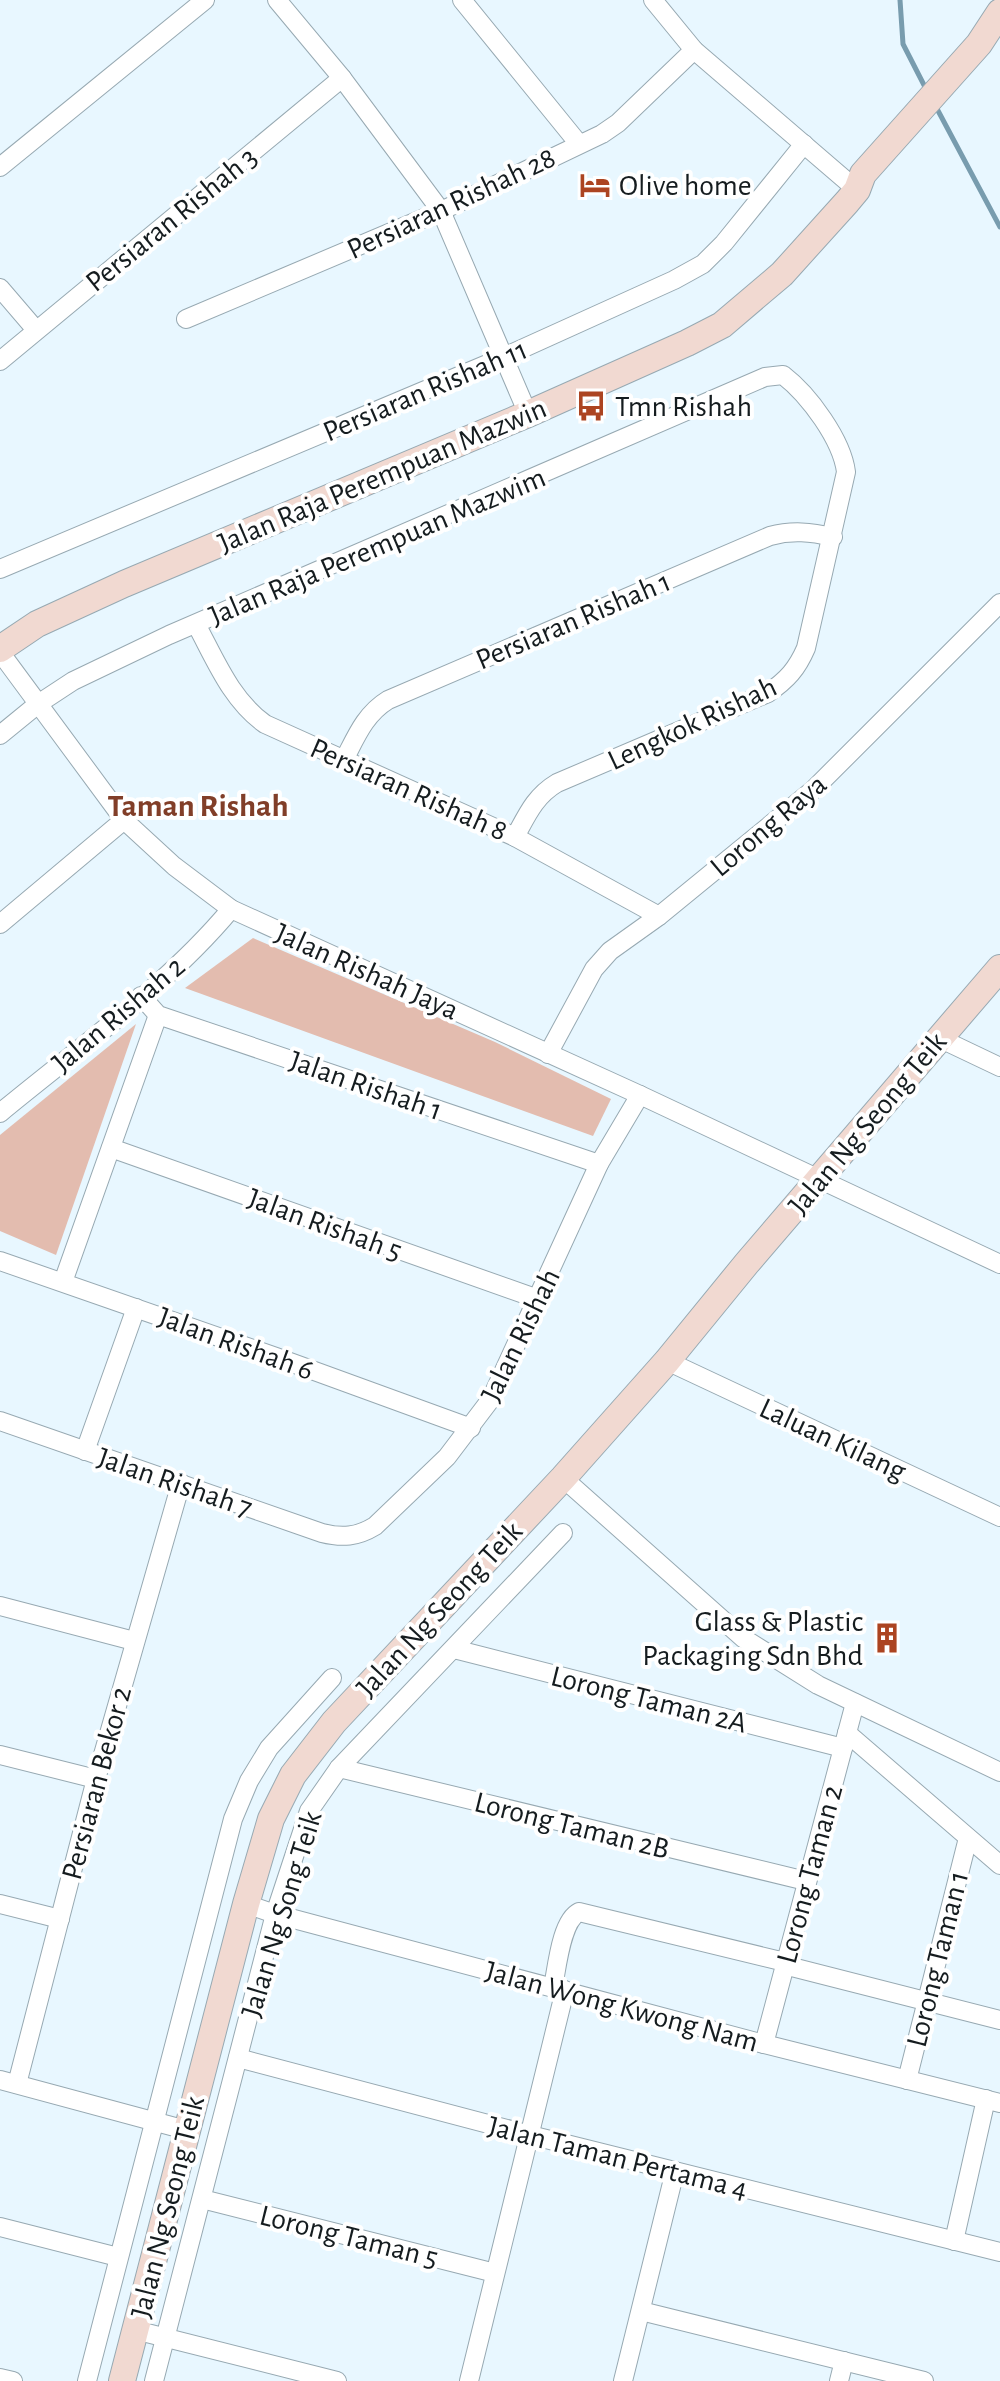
<svg xmlns="http://www.w3.org/2000/svg" width="1000" height="2381" viewBox="0 0 1000 2381" font-family="'Alegreya Sans',sans-serif">
<style>
.green{fill:#e3bcaf}
.lines{fill:none;stroke-linecap:round;stroke-linejoin:round}
.stream{stroke:#789cae;stroke-width:5}
.street-casing{stroke:#97a9b2;stroke-width:20}
.secondary-casing{stroke:#97a9b2;stroke-width:28}
.street{stroke:#fff;stroke-width:18}
.secondary{stroke:#f1d9d1;stroke-width:26}
.labels{text-anchor:middle;stroke-width:8;stroke-linejoin:round;paint-order:stroke}
.poi-label{font-size:30px;fill:#151c1f;stroke:#fff;text-anchor:start}
.street-label{font-size:30px;fill:#151c1f;stroke:#fff}
.neighbourhood-label{font-size:32px;font-weight:bold;fill:#813e28;stroke:#fff}
</style>
<rect width="100%" height="100%" fill="#e8f7ff"/>
<g class="green">
<polygon points="253,938 495,1042 611,1099 593,1136 185,988"/>
<polygon points="136,1024 56,1255 0,1231 0,1135"/>
</g>
<g class="lines">
<g class="stream">
<polyline points="900,0 903,44 926,89"/>
<polyline points="935,105 1000,227"/>
</g>
<g class="street-casing">
<g id="street">
<polyline points="277,0 342,78 441,211 528,414"/>
<polyline points="462,0 579,144"/>
<polyline points="653,0 694,50 857,190"/>
<polyline points="0,167 205,0"/>
<polyline points="0,288 36,330"/>
<polyline points="186,319 441,211 602,134 618,123 694,50"/>
<polyline points="0,361 342,78"/>
<polyline points="0,569 504,357 674,280 703,264 724,243 804,144"/>
<path d="M196 624C215 659 231 700 265 724L515 837 659 916"/>
<polyline points="0,652 124,820 174,866 231,909 640,1095 1000,1264"/>
<path d="M0 735 38 704 73 681 169 635 765 377 783 375C809 395 842 440 846 472L806 648C797 669 787 680 768 693L557 783C535 796 527 815 515 837"/>
<path d="M344 760C356 737 365 714 388 700L770 536C792 530 811 532 833 537"/>
<polyline points="0,924 124,820"/>
<polyline points="141,996 158,1015 599,1164"/>
<polyline points="939,1038 1000,1067"/>
<polyline points="548,1054 594,969 610,951 659,916 813,790 1000,603"/>
<path d="M0 1113C76 1050 168 985 231 909"/>
<polyline points="111,1148 538,1299"/>
<polyline points="0,1261 276,1357 471,1428"/>
<polyline points="63,1282 158,1015"/>
<polyline points="667,1361 1000,1517"/>
<path d="M0 1421 322 1533C342 1538 357 1537 375 1526L447 1457 491 1399 599 1164 640 1095"/>
<polyline points="85,1451 136,1308"/>
<polyline points="563,1478 743,1638 818,1685 1000,1772"/>
<polyline points="0,1606 134,1641"/>
<polyline points="454,1649 843,1748"/>
<polyline points="847,1733 1000,1865"/>
<polyline points="0,1755 96,1779"/>
<polyline points="339,1768 806,1881"/>
<polyline points="0,1904 60,1919"/>
<polyline points="246,1904 275,1914 764,2044 1000,2103"/>
<polyline points="784,1965 1000,2020"/>
<path d="M553 1987C557 1968 561 1921 579 1912L785 1962"/>
<polyline points="764,2044 855,1703"/>
<polyline points="238,2058 530,2135 1000,2252"/>
<polyline points="0,2080 186,2130"/>
<polyline points="907,2080 968,1838"/>
<polyline points="17,2084 96,1779 181,1483"/>
<polyline points="202,2199 495,2273"/>
<polyline points="0,2227 118,2257"/>
<polyline points="954,2241 986,2099"/>
<polyline points="641,2311 924,2381"/>
<polyline points="135,2330 337,2381"/>
<polyline points="0,2378 13,2381"/>
<polyline points="87,2381 233,1819 249,1781 269,1748 332,1678"/>
<polyline points="154,2381 275,1914 309,1811 339,1768 563,1533"/>
<polyline points="469,2381 565,1990"/>
<polyline points="623,2381 675,2171"/>
<polyline points="839,2381 844,2361"/>
</g>
</g>
<g class="secondary-casing">
<g id="secondary">
<polyline points="0,649 37,624 124,584 528,414 687,343 722,325 782,274 847,202 857,190 863,174 979,44 1000,12"/>
<polyline points="122,2381 246,1904 271,1819 293,1775 334,1722 563,1478 667,1361 747,1263 1000,968"/>
</g>
</g>
<use href="#street" class="street"/>
<use href="#secondary" class="secondary"/>
</g>
<defs>
<g id="hotel-bare" transform="scale(2.4)"><path d="M-6-4.5h1.5V1H6V5H4.5V3h-9V5H-6ZM-4 0a1.8 1.8 0 1 1 3.6 0ZM.5 0V-2.5h3Q6-2.5 6 0Z" fill="#ac4421" stroke="#fff" stroke-width="2.5" paint-order="stroke"/></g>
<g id="bus-bare" transform="scale(2.4)"><path d="M-5-6H5V4H4V6H2V4H-2V6H-4V4H-5ZM-3.5-4V0h7V-4ZM-3.5 1.2v1.5H-2V1.2ZM2 1.2v1.5H3.5V1.2Z" fill="#ac4421" stroke="#fff" stroke-width="2.5" paint-order="stroke"/></g>
<g id="building-bare" transform="scale(2.4)"><path d="M-4-6H4V6H1V3H-1V6H-4ZM-2.5-4.3h1.7v1.8h-1.7ZM.8-4.3h1.7v1.8H.8ZM-2.5-1h1.7V.8h-1.7ZM.8-1h1.7V.8H.8Z" fill="#ac4421" stroke="#fff" stroke-width="2.5" paint-order="stroke"/></g>
</defs>
<g fill-rule="evenodd">
<use href="#hotel-bare" x="595" y="185"/>
<use href="#bus-bare" x="591" y="406"/>
<use href="#building-bare" x="887" y="1638"/>
</g>
<g class="labels">
<g class="poi-label">
<text x="619" y="195">Olive home</text>
<text x="615" y="416">Tmn Rishah</text>
<text x="863" y="1631" text-anchor="end">Glass &amp; Plastic<tspan x="863" dy="34">Packaging Sdn Bhd</tspan></text>
</g>
<g class="street-label">
<text transform="translate(451 203) rotate(-25)" y="10">Persiaran Rishah 28</text>
<text transform="translate(171 219) rotate(-39)" y="10">Persiaran Rishah 3</text>
<text transform="translate(425 390) rotate(-23)" y="10">Persiaran Rishah 11</text>
<text transform="translate(382 475) rotate(-23)" y="10">Jalan Raja Perempuan Mazwin</text>
<text transform="translate(377 546) rotate(-23)" y="10">Jalan Raja Perempuan Mazwim</text>
<text transform="translate(573 620) rotate(-23)" y="10">Persiaran Rishah 1</text>
<text transform="translate(692 723) rotate(-25)" y="10">Lengkok Rishah</text>
<text transform="translate(409 789) rotate(24)" y="10">Persiaran Rishah 8</text>
<text transform="translate(768 825) rotate(-40)" y="10">Lorong Raya</text>
<text transform="translate(367 971) rotate(24)" y="10">Jalan Rishah Jaya</text>
<text transform="translate(118 1014) rotate(-40)" y="10">Jalan Rishah 2</text>
<text transform="translate(366 1085) rotate(19)" y="10">Jalan Rishah 1</text>
<text transform="translate(867 1123) rotate(-50)" y="10">Jalan Ng Seong Teik</text>
<text transform="translate(325 1224) rotate(20)" y="10">Jalan Rishah 5</text>
<text transform="translate(520 1335) rotate(-64)" y="10">Jalan Rishah</text>
<text transform="translate(236 1343) rotate(20)" y="10">Jalan Rishah 6</text>
<text transform="translate(833 1439) rotate(25)" y="10">Laluan Kilang</text>
<text transform="translate(175 1482) rotate(19)" y="10">Jalan Rishah 7</text>
<text transform="translate(439 1609) rotate(-47)" y="10">Jalan Ng Seong Teik</text>
<text transform="translate(649 1699) rotate(14)" y="10">Lorong Taman 2A</text>
<text transform="translate(96 1783) rotate(-75)" y="10">Persiaran Bekor 2</text>
<text transform="translate(572 1825) rotate(14)" y="10">Lorong Taman 2B</text>
<text transform="translate(809 1874) rotate(-75)" y="10">Lorong Taman 2</text>
<text transform="translate(281 1914) rotate(-73)" y="10">Jalan Ng Song Teik</text>
<text transform="translate(937 1959) rotate(-76)" y="10">Lorong Taman 1</text>
<text transform="translate(622 2006) rotate(15)" y="10">Jalan Wong Kwong Nam</text>
<text transform="translate(618 2157) rotate(14)" y="10">Jalan Taman Pertama 4</text>
<text transform="translate(167 2207) rotate(-76)" y="10">Jalan Ng Seong Teik</text>
<text transform="translate(349 2236) rotate(14)" y="10">Lorong Taman 5</text>
</g>
<g class="neighbourhood-label">
<text x="198" y="816">Taman Rishah</text>
</g>
</g>
</svg>
